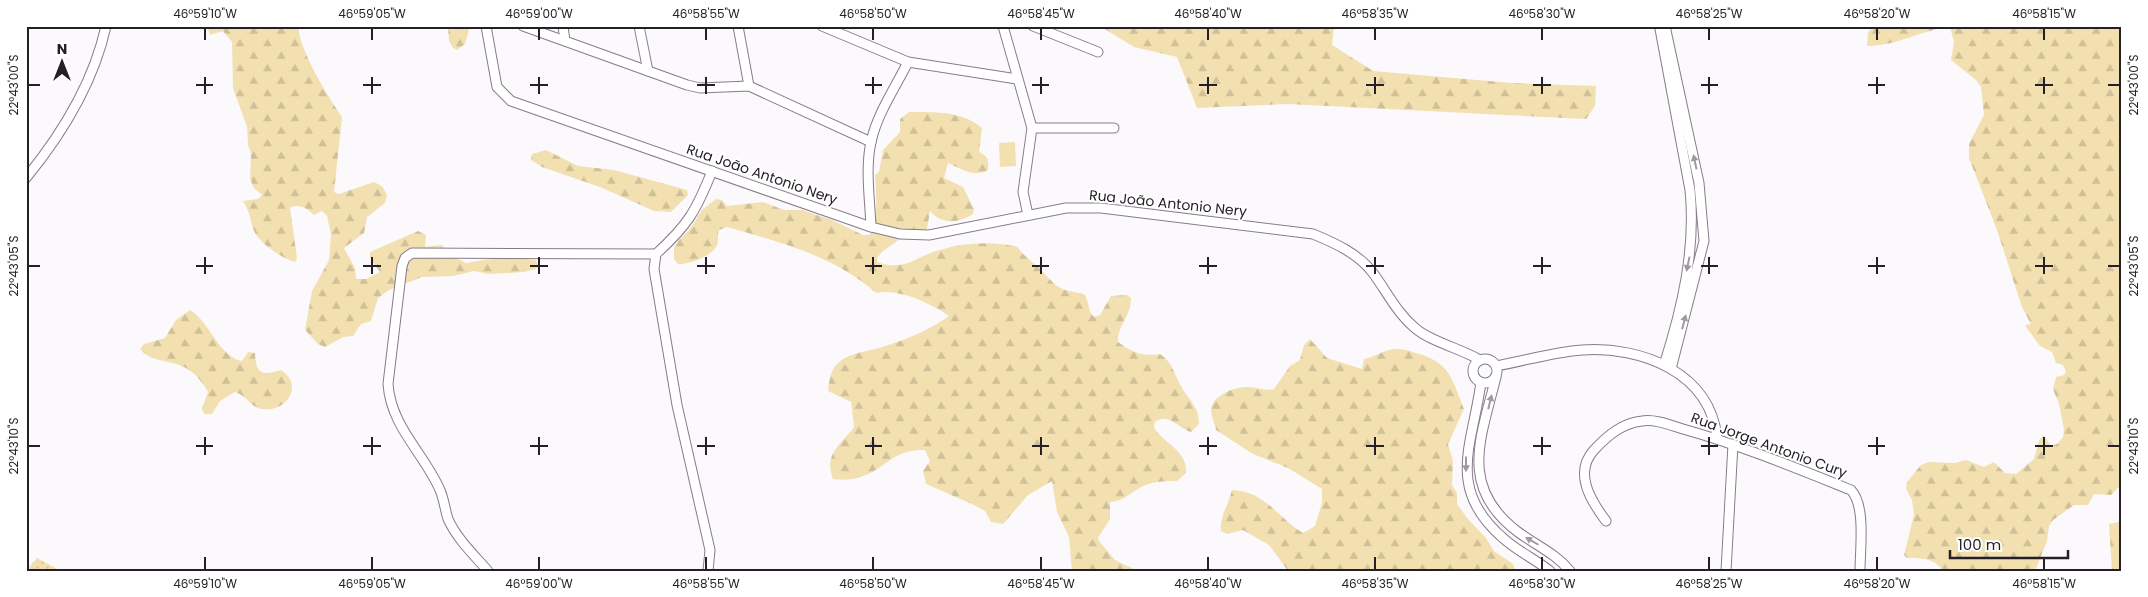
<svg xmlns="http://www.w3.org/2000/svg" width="2148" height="597" viewBox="0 0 2148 597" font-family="Poppins,sans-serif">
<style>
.grass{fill:url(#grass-dots)}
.forest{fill:url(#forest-firs)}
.pitch{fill:#f3e0b1}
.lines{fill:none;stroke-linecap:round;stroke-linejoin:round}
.minor-casing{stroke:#877b8b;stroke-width:11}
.minor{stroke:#fff;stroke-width:9}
.oneway{fill:#9d9b9e}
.ticks{fill:none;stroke:#252027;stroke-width:2}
.labels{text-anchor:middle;stroke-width:4;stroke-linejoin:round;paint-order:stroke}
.street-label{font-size:14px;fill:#252027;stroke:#fff}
.neatline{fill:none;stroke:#252027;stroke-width:2}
.ticks-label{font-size:12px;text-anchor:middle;fill:#252027}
</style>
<defs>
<pattern id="grass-dots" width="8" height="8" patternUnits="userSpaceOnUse" patternTransform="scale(1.25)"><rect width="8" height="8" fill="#f3e0b1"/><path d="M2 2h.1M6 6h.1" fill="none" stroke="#d0c098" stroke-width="1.8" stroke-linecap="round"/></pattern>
<pattern id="forest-firs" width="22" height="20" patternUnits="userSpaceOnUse" patternTransform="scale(1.25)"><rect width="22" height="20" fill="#f3e0b1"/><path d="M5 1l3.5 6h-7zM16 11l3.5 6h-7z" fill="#d0c098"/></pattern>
</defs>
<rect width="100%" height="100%" fill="#fcf9fd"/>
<polygon class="grass" points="37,558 61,571 26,571"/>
<g class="forest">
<path d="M207 26H299C296 45 330 100 342 117L334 192 339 194 374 182 382 186 387 195 385 203 367 217 364 233 344 248 355 268 356 279H366L380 272 370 258V252L418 231 426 235 425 247 442 245 451 255 466 263C488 258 513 257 535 260L539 265 536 269 524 272 488 274 474 271 453 276 422 277 389 290 378 298 371 321 361 324 353 336 343 337 325 347 318 344 305 330 312 291 329 260 331 235 327 216 322 211 314 215C307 208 299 203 290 208L297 258 295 262C283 259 259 243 254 231 250 219 250 212 243 201L258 199 262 195 253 187 250 178 251 153 248 145 247 127 233 88 232 42 223 31 210 35Z"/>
<polygon points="448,26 470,26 465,44 457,50 453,48 449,41"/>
<polygon points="1100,26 1334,26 1332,45 1373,71 1512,83 1596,86 1595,106 1586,119 1288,104 1197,108 1177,57 1134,47"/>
<path d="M1874 26H2122V490L2119 487 2111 495 2094 494 2088 505H2074L2053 520 2049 526 2047 541 2035 571H1943C1935 558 1921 558 1907 558L1904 555 1914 515 1912 500 1906 489 1907 482 1921 465 1929 462 1955 463 1966 460 1984 467 1994 462 2005 473 2016 474 2034 459 2039 441 2043 435 2051 446 2057 444 2063 437 2064 429 2059 404 2053 389 2056 377 2064 375 2066 371 2063 365 2056 363 2052 352 2040 346 2026 327V325L2031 324 2022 307 1997 230 1969 158V144L1984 115 1981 87 1976 80 1951 60 1954 42 1950 27C1921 30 1897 46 1867 46L1868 32Z"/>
<path d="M909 112C934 112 963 111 982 128L979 152C988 157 989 159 988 170 974 178 962 169 948 163L944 178 963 187 974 209 973 214C959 223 941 225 930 211L927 229 908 233 882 252 877 258V262C902 271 912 260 933 252 958 243 993 240 1018 247 1024 258 1033 261 1041 270 1059 289 1057 289 1084 294 1090 302 1087 310 1094 317L1100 315 1111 296 1127 295 1131 298C1131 317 1117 326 1118 342 1131 352 1144 357 1160 354 1173 363 1174 374 1181 386 1189 401 1199 406 1199 424L1191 432C1177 428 1170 412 1155 422L1154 427C1163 444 1188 450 1186 473L1177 481C1164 481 1150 481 1138 489 1127 495 1123 501 1110 502V519L1098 538 1099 541 1115 560 1138 571H1072L1069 537 1057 512 1052 481 1028 495 1003 524 991 522 985 511 974 505 926 484 923 471 930 461 925 450C890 449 886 471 857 478 850 480 841 480 833 479 823 454 841 445 854 427L851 402 828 391C829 383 830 372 836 365 848 352 867 352 882 347 905 340 930 330 949 316 930 303 898 288 876 293 835 256 779 242 727 227L719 230C717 235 719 240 717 245 713 256 688 265 678 264L674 259V248L678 241 690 229 702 210 716 199 722 200 727 206 763 202 784 210H802L832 220 863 235H869C879 225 876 190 875 175L879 172 883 150 900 132V119Z"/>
<polygon points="546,150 578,166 614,170 687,190 688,195 671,212 654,211 600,187 542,167 531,160 532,154"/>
<path d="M190 310C210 322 219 357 242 361L248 352 255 353C256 374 261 376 281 370 305 385 286 413 262 409 250 407 246 395 235 392L220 401 212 414H204L202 408 208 392C186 351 158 370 140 349L144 344 165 338 176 320Z"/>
<path d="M1310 339 1327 358 1362 369 1364 359C1374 357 1383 351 1393 349 1401 348 1409 351 1416 353 1450 362 1452 379 1464 409L1448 444 1453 461 1452 485 1457 493V504L1467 518 1486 538 1494 551 1513 564 1516 571H1288L1269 545 1243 530 1227 534 1221 531C1219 517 1229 504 1232 490 1265 491 1278 518 1303 533L1315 526 1322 503V489L1288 468 1253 454 1216 430C1215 424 1211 416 1211 410 1212 394 1237 386 1250 387 1259 388 1266 391 1274 389L1290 366 1300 360 1304 345Z"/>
<polygon points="2122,521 2122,571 2112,571 2109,524"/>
</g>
<polygon class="pitch" points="1015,142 1016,166 1000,167 999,143"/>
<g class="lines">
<g class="minor-casing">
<g id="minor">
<path d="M486 26 497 87 511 101 871 227 900 234 929 235 1066 208H1101L1313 234C1335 243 1359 254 1373 273 1387 292 1397 313 1415 328 1429 341 1462 349 1480 360"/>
<polyline points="523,26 687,85 700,88 749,86 871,142"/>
<polyline points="563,26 565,41"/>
<polyline points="639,26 648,71"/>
<polyline points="738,26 749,86"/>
<polyline points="822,26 908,62 1017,79"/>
<polyline points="1003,26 1032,128 1023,192 1028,215"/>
<polyline points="1033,26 1098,52"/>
<polyline points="1665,26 1699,183 1704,241 1671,369"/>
<path d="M1660 29 1690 190C1696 249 1682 309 1664 365"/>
<polyline points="1032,128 1114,128"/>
<path d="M26 178C62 134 94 81 106 26"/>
<path d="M871 227C870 200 865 169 871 142 877 114 895 88 908 62"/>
<circle cx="1485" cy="371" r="12"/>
<path d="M1496 366C1524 361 1554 352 1582 350 1641 346 1710 372 1717 438"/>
<path d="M1496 377C1481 438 1458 487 1518 532 1537 546 1555 553 1570 571"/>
<path d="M1481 382C1473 444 1445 488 1503 538 1517 551 1535 559 1550 571"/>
<path d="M1606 521C1591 501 1573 473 1594 450 1607 436 1622 423 1642 421 1655 419 1670 425 1683 429 1740 445 1796 468 1851 490 1866 506 1860 548 1860 571"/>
<path d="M488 571C474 555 457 539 448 519 445 510 444 499 440 490 424 453 391 427 388 384L402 266 405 258 412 253 656 254"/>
<path d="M708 571 710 550 677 405 654 269 656 254C688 225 696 211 712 171"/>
<polyline points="1726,571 1733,444"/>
</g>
</g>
<use href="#minor" class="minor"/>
</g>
<defs><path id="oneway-solid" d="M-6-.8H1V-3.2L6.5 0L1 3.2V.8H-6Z" transform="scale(1.25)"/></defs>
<g class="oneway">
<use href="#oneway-solid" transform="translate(1695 162) rotate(-102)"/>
<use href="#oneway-solid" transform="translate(1688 264) rotate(102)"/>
<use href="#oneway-solid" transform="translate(1684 322) rotate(-76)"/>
<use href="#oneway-solid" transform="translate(1490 402) rotate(-76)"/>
<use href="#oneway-solid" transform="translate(1466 464) rotate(90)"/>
<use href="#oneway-solid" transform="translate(1532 541) rotate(-150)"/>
</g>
<path class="ticks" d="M205 28V40M372 28V40M539 28V40M706 28V40M873 28V40M1041 28V40M1208 28V40M1375 28V40M1542 28V40M1709 28V40M1877 28V40M2044 28V40M205 77V94M372 77V94M539 77V94M706 77V94M873 77V94M1041 77V94M1208 77V94M1375 77V94M1542 77V94M1709 77V94M1877 77V94M2044 77V94M28 85H40M196 85H213M363 85H381M530 85H548M697 85H715M865 85H882M1032 85H1049M1199 85H1217M1366 85H1384M1533 85H1551M1701 85H1718M1868 85H1885M2035 85H2053M2108 85H2120M205 257V274M372 257V274M539 257V274M706 257V274M873 257V274M1041 257V274M1208 257V274M1375 257V274M1542 257V274M1709 257V274M1877 257V274M2044 257V274M28 266H40M196 266H213M363 266H381M530 266H548M697 266H715M865 266H882M1032 266H1049M1199 266H1217M1366 266H1384M1533 266H1551M1701 266H1718M1868 266H1885M2035 266H2053M2108 266H2120M205 437V455M372 437V455M539 437V455M706 437V455M873 437V455M1041 437V455M1208 437V455M1375 437V455M1542 437V455M1709 437V455M1877 437V455M2044 437V455M28 446H40M196 446H213M363 446H381M530 446H548M697 446H715M865 446H882M1032 446H1049M1199 446H1217M1366 446H1384M1533 446H1551M1701 446H1718M1868 446H1885M2035 446H2053M2108 446H2120M205 557V570M372 557V570M539 557V570M706 557V570M873 557V570M1041 557V570M1208 557V570M1375 557V570M1542 557V570M1709 557V570M1877 557V570M2044 557V570"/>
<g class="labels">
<g class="street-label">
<text transform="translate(762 174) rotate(19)" y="5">Rua João Antonio Nery</text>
<text transform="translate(1168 203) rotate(6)" y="5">Rua João Antonio Nery</text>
<text transform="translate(1769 445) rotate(20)" y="5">Rua Jorge Antonio Cury</text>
</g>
</g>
<rect width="2148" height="597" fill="none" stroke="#ffffff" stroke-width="55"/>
<g transform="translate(62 62)" stroke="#ffffff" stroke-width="4" paint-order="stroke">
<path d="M0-4L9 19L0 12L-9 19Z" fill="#252027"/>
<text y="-8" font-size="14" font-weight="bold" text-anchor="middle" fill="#252027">N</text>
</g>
<path d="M1950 550v8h118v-8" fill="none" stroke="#252027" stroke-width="2.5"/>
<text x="1958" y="550" font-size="15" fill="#252027" stroke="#ffffff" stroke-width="4" paint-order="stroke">100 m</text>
<rect x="28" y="28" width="2092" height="542" class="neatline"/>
<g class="ticks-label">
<text x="205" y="18">46°59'10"W</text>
<text x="372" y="18">46°59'05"W</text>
<text x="539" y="18">46°59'00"W</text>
<text x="706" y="18">46°58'55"W</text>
<text x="873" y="18">46°58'50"W</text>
<text x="1041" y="18">46°58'45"W</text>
<text x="1208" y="18">46°58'40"W</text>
<text x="1375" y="18">46°58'35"W</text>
<text x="1542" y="18">46°58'30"W</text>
<text x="1709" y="18">46°58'25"W</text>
<text x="1877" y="18">46°58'20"W</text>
<text x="2044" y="18">46°58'15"W</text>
<text transform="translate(14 85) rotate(-90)" y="4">22°43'00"S</text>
<text transform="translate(2134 85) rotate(-90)" y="4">22°43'00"S</text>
<text transform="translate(14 266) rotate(-90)" y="4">22°43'05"S</text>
<text transform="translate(2134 266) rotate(-90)" y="4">22°43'05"S</text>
<text transform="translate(14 446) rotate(-90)" y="4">22°43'10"S</text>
<text transform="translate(2134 446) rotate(-90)" y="4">22°43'10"S</text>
<text x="205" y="588">46°59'10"W</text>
<text x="372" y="588">46°59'05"W</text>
<text x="539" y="588">46°59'00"W</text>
<text x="706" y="588">46°58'55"W</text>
<text x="873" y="588">46°58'50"W</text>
<text x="1041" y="588">46°58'45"W</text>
<text x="1208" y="588">46°58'40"W</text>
<text x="1375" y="588">46°58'35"W</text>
<text x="1542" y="588">46°58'30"W</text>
<text x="1709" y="588">46°58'25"W</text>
<text x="1877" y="588">46°58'20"W</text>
<text x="2044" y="588">46°58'15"W</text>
</g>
</svg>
